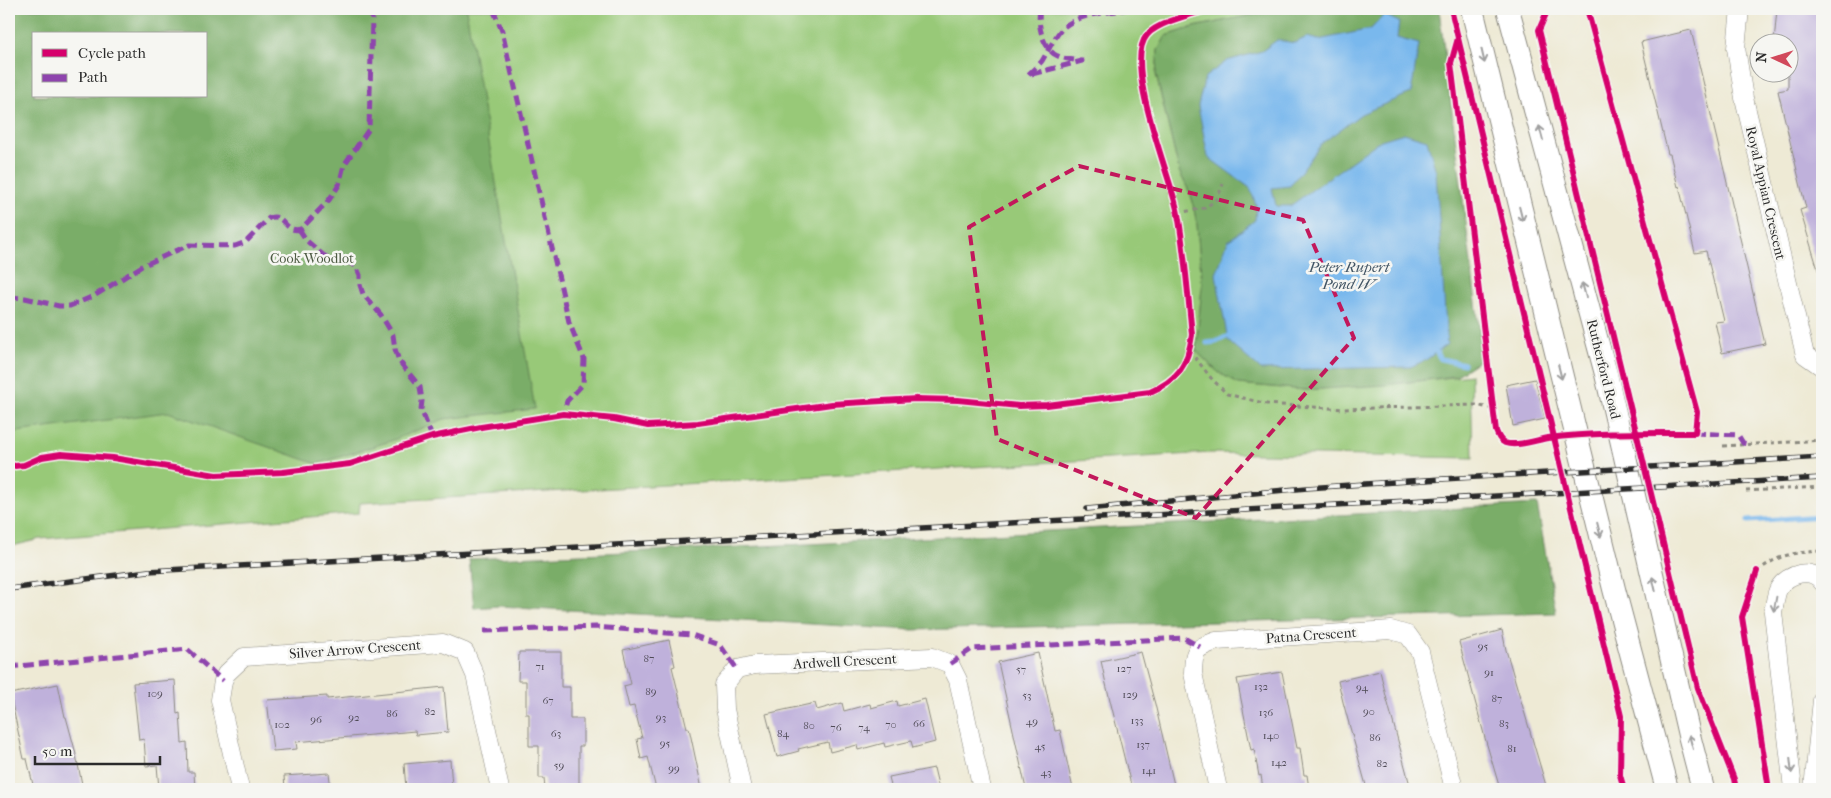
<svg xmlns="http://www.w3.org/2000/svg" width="1831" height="798" viewBox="0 0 1831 798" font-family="'IM FELL French Canon',serif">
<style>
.green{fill:#98c978;stroke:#627a52;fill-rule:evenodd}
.forest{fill:#7aad68;stroke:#526c4a;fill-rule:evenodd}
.water{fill:#79b8ed;stroke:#52728c}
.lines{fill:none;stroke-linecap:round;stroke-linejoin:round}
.stream{stroke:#79b8ed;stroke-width:5}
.building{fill:#bfb1db}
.minor-casing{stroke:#8c8a80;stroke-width:19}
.major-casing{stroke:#8c8a80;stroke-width:24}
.path{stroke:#8c8a80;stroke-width:3;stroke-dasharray:4 4;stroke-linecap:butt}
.minor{stroke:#fff;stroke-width:18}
.major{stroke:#fff;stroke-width:22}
.rail-casing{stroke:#2b2b2b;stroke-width:5.5}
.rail{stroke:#f6f6f2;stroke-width:4;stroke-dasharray:11;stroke-linecap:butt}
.quiet{stroke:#8e44ad;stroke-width:5;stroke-dasharray:10 5;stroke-linecap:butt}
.cycleway-casing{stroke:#f6f6f2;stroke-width:9}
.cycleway{stroke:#d6006c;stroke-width:6}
.oneway{stroke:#a0a0a0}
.marked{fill:none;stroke:#c2185b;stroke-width:4;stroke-dasharray:10 6;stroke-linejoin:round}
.labels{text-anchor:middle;stroke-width:5;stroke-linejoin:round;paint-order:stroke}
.number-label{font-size:11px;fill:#504c57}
.street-label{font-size:14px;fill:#2b2b2b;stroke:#f6f6f2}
.park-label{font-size:14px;fill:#4c5a42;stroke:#f6f6f2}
.water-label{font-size:15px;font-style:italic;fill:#425565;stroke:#f6f6f2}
</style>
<rect width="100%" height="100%" fill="#f6f6f2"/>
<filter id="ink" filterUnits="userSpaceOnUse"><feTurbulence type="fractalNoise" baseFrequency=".02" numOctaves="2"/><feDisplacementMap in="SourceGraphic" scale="10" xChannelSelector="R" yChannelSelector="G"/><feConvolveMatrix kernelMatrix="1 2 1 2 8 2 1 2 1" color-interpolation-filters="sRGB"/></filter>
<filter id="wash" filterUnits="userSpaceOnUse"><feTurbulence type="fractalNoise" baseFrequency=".0096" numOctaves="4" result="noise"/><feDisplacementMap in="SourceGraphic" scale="20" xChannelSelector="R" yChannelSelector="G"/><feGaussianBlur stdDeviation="1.12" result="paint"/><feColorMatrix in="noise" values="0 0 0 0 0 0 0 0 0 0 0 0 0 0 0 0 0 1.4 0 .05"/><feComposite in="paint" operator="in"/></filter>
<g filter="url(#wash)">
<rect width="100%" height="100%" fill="#eeead5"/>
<path class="green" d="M9 9H1281L1194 27 1166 36 1158 50 1156 75 1179 171 1191 195 1197 224 1202 287 1196 351 1218 372 1239 384 1305 390 1401 383 1471 375 1473 458 1211 453 360 503 359 513 40 539 9 547ZM34 34H206V96H34Z"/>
<g class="forest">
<path d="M9 9H466L535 409 444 419 391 441 317 464 168 412 9 433ZM34 34H206V96H34Z"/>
<polygon points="1281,9 1439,9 1483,358 1456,376 1385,385 1305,390 1238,384 1218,372 1196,351 1202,287 1197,224 1191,195 1179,171 1156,74 1158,50 1166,36 1194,27"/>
<polygon points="1537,504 1556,613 913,630 499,606 474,608 469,559 829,543"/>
</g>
<polygon class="water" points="1384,15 1399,22 1397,38 1419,44 1411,93 1361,114 1322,143 1290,186 1272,188 1276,206 1290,206 1381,140 1404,133 1427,140 1436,172 1447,344 1426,360 1410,367 1261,370 1228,341 1216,274 1228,241 1255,220 1256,205 1250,188 1208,157 1198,106 1205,77 1227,61 1262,51 1277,40 1295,43 1307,37 1318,40 1371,29"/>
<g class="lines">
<g class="stream">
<polyline points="1207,343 1216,342 1232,334"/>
<polyline points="1433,347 1441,359 1464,364"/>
<polyline points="1748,521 1822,516"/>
</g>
</g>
<g id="blocks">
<g class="building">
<polygon points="1777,9 1822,9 1822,273 1819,273 1800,210 1806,208 1778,91 1788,89 1788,42 1774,42"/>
<polygon points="1691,30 1765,344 1722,353 1715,322 1724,321 1715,284 1714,284 1706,251 1695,253 1679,186 1678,187 1670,154 1668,154 1641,42"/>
<polygon points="1535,379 1545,419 1513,426 1506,385"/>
<polygon points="1502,630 1506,650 1547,789 1500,789 1485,738 1459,642"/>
<polygon points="669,640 675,666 672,667 687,728 689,728 702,789 656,789 648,757 641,759 637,739 642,738 634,706 629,707 624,686 631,684 623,650"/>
<polygon points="519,652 561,652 561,687 570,687 570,719 583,719 583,746 579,746 579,789 545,789 544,778 539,778 539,746 529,746 529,714 526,714 526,681 518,681"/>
<polygon points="1141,652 1155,704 1175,789 1132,789 1106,684 1101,661"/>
<polygon points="1038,653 1055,731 1060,730 1073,789 1026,789 998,662"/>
<polygon points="1380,671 1386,696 1411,789 1367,789 1343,702 1338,681"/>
<polygon points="1282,672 1297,748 1300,748 1304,775 1307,775 1309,789 1263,789 1261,775 1259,776 1254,749 1251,750 1237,679"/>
<polygon points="175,680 177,714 180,713 182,743 187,742 188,772 194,772 195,789 159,789 157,765 146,766 144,739 139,740 133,683"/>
<polygon points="58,684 65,717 66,717 75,750 83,789 34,789 27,759 24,759 10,694"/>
<polygon points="444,687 448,732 416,735 415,731 296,742 297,749 273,751 267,700 327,696 327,699"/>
<polygon points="925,699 935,742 913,748 911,741 885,747 884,743 858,750 857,745 830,752 828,742 798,749 799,751 777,757 766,714 815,703 817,710 842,703 844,711 870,704 871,708 897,701 898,706"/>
<polygon points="450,760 452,787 406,789 404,764"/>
<polygon points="934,768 939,789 892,789 889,777"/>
<polygon points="329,773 331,789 285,789 284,776"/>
</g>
</g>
</g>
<g filter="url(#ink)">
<use href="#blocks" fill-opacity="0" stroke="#8c8a80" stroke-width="1"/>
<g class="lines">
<g class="minor-casing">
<g id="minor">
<polyline points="1740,9 1736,48 1744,98 1805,355 1822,367"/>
<polyline points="240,789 220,700 223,681 226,674 244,657 443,643 465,652 475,675 500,789"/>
<polyline points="742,789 725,709 724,685 737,669 755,665 932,657 950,664 958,680 982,789"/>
<path d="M1218 789 1193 673C1194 650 1194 649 1216 641L1391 630 1408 635 1420 652 1454 789"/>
<path d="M1793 789 1773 612C1775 605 1775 594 1779 588 1787 574 1812 566 1822 582"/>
<polyline points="1813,789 1822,700"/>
</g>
</g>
<g class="major-casing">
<g id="major">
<polyline points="1472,9 1614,589 1667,789"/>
<polyline points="1508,9 1606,374 1689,735 1703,789"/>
</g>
</g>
<g class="path">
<polyline points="1178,213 1205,208 1217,199 1223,184"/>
<polyline points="1190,351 1211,378 1227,394 1267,404 1343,409 1476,405 1493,409"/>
<polyline points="1723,446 1822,440"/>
<polyline points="1746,491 1822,487"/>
<path d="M1757 571C1783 553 1791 553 1822 551"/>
</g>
<use href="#minor" class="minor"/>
<use href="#major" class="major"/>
<g class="rail-casing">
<g id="rail">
<polyline points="1087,509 1307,488 1409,481 1822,457"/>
<polyline points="9,589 148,571 1822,478"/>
</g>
</g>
<use href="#rail" class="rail"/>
<g class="quiet">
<polyline points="493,9 502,31 569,322 584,359 583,384 567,401 563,414"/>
<path d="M1040 9C1037 23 1042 45 1054 54 1062 59 1073 60 1082 61L1028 75C1032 70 1038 66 1042 61 1048 51 1053 40 1060 31 1075 13 1108 13 1129 9"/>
<polyline points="299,229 307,241 323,255 332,260 348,262 356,266 360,275 360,285 363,294 381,315 393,335 395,349 399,361 420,387 422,401 421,409 432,437"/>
<path d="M9 297 25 298 59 306H70L94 296 142 266 189 245 235 246 246 242 269 218C285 212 284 234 301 229L329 200 339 185 344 165 369 129 372 19 368 9"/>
<polyline points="1695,433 1738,435 1743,443 1748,444"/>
<polyline points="484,631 596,627 692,635 720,645 737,669"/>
<polyline points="950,664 972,649 1184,638 1200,647"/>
<polyline points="9,667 187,649 223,681"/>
</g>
<g class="cycleway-casing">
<g id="cycleway">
<polyline points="1451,9 1621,716 1620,775 1624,789"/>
<polyline points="1548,9 1539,30 1698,688 1734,779 1736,789"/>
<path d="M1458 38 1451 63 1496 431C1498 436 1500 441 1505 443 1517 447 1536 440 1548 438 1595 432 1647 433 1695 433L1697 412 1587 9"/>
<path d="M9 464 15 466 24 465 42 457 61 454 113 458 216 475 283 472 350 464 432 437 481 427 563 414 614 419 648 426 698 423 832 404 916 399 958 400 1019 406 1047 405 1150 392C1178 380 1188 365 1192 335 1188 295 1185 254 1178 214 1172 179 1122 64 1147 35 1158 22 1193 14 1209 9"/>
<polyline points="1757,571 1742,617 1769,789"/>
</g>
</g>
<use href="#cycleway" class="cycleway"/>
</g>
<defs><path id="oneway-shaft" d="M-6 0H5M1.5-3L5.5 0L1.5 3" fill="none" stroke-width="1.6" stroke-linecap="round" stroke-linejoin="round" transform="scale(1.25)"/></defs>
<g class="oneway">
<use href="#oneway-shaft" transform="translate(1483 56) rotate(77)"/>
<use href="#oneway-shaft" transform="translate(1541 133) rotate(-105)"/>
<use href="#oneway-shaft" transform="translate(1521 214) rotate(76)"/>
<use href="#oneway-shaft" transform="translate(1584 290) rotate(-105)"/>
<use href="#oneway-shaft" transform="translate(1560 372) rotate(76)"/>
<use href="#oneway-shaft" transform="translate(1599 530) rotate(76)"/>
<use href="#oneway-shaft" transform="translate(1654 584) rotate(-103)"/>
<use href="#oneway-shaft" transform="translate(1775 604) rotate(101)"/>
<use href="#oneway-shaft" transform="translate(1691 742) rotate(-105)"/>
<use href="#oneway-shaft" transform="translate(1791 766) rotate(84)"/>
</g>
</g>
<path class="marked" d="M1079 166 1303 220 1354 338 1196 518 997 439 969 227Z"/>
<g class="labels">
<g class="number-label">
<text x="1483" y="650">95</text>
<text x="649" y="662">87</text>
<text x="540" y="670">71</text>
<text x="1124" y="672">127</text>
<text x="1021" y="673">57</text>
<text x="1489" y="676">91</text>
<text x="1261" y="690">132</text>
<text x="1362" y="691">94</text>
<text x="651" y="695">89</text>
<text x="155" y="697">109</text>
<text x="1130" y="698">129</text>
<text x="1027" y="699">53</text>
<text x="1497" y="702">87</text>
<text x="548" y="704">67</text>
<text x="430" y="715">82</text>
<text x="1369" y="715">90</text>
<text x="1266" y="716">136</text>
<text x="392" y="717">86</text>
<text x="354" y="721">92</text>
<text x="661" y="721">93</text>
<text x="316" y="723">96</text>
<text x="1137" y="724">133</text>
<text x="1032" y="725">49</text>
<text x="919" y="727">66</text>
<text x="1504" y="727">83</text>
<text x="282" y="728">102</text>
<text x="891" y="728">70</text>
<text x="809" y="729">80</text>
<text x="836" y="731">76</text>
<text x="864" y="731">74</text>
<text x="556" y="737">63</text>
<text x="783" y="737">84</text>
<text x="1271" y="739">140</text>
<text x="1375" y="741">86</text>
<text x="665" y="747">95</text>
<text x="1143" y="748">137</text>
<text x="1040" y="750">45</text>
<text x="1512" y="752">81</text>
<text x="1279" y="766">142</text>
<text x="1382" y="767">82</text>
<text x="559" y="769">59</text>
<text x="674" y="772">99</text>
<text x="1149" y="774">141</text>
<text x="1046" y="776">43</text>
</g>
<g class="street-label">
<text transform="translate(1766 193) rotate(77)" y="5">Royal Appian Crescent</text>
<text transform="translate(1604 369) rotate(76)" y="5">Rutherford Road</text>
<text transform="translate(1311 635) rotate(-4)" y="5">Patna Crescent</text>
<text transform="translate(355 649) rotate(-4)" y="5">Silver Arrow Crescent</text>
<text transform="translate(845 661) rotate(-3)" y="5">Ardwell Crescent</text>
</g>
<g class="park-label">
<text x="312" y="263">Cook Woodlot</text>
</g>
<g class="water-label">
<text x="1349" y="272">Peter Rupert<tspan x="1349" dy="17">Pond W</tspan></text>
</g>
</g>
<rect width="1831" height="798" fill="none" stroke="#f6f6f2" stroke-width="30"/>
<rect x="32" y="32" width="175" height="65" fill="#f6f6f2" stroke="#a5a5a2"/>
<rect x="42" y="49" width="25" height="8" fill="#d6006c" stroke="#a5a5a2"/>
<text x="78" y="58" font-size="15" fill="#2b2b2b">Cycle path</text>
<rect x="42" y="74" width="25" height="8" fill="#8e44ad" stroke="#a5a5a2"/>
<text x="78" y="82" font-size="15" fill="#2b2b2b">Path</text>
<g transform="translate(1774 58) rotate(274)"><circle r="24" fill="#f6f6f2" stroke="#a5a5a2"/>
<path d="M0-4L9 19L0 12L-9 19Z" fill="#d1495b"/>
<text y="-8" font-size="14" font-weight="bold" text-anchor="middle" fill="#2b2b2b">N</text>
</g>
<path d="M35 756v8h125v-8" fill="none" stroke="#2b2b2b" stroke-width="2.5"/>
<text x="42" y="756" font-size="15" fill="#2b2b2b" stroke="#f6f6f2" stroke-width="4" paint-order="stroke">50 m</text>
</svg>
